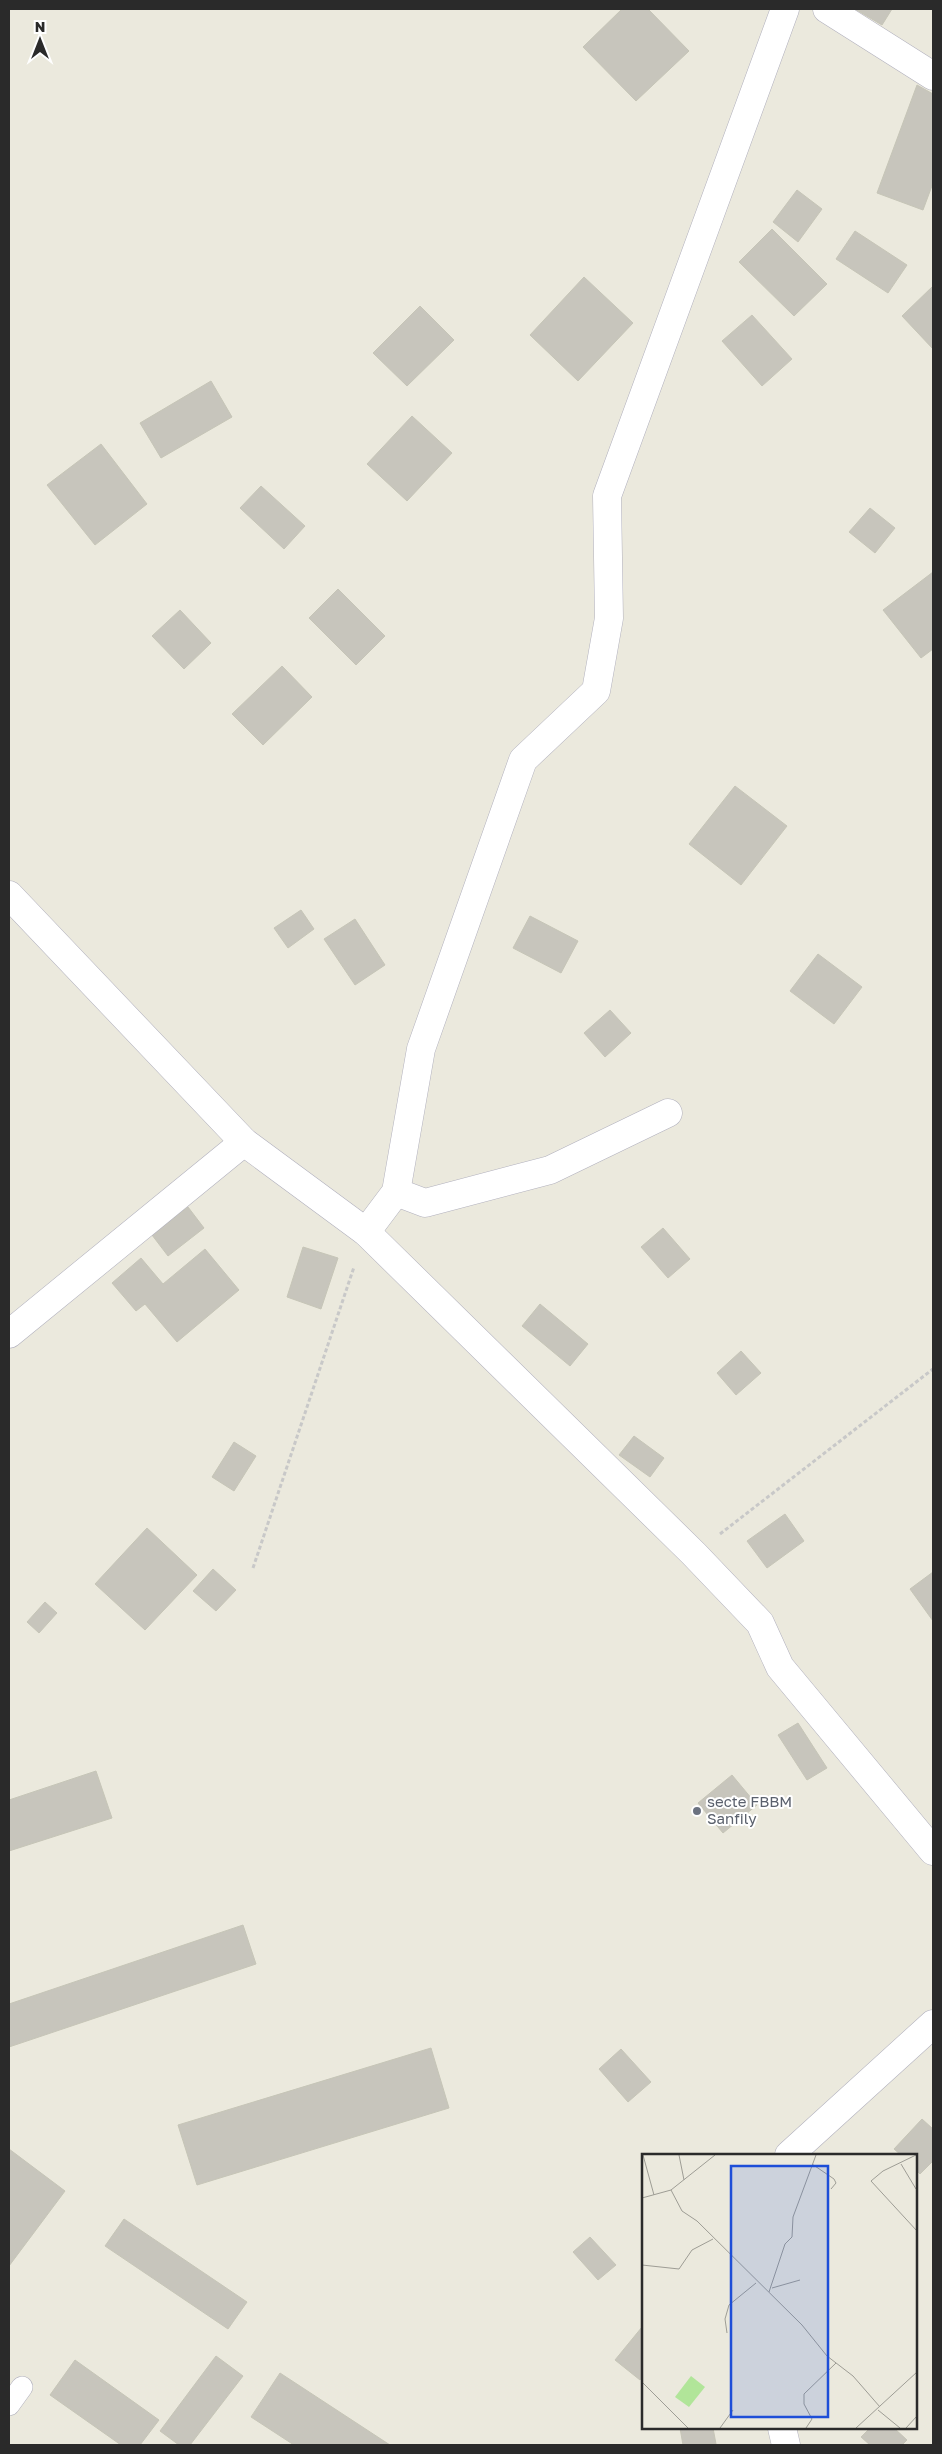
<svg xmlns="http://www.w3.org/2000/svg" width="942" height="2454" viewBox="0 0 942 2454" font-family="'Golos Text',sans-serif">
<style>
.building{fill:#c7c5bc;stroke:#c6c5b7}
.lines{fill:none;stroke-linecap:round;stroke-linejoin:round}
.lane-casing{stroke:#b1b0bd;stroke-width:22}
.street-casing{stroke:#b1b0bd;stroke-width:29}
.path{stroke:#c8c8c8;stroke-width:3;stroke-dasharray:4 2.5;stroke-linecap:butt}
.lane{stroke:#fff;stroke-width:21}
.street{stroke:#fff;stroke-width:28}
.worship-dot{fill:#6b7280;stroke:#fff;stroke-width:2}
.labels{text-anchor:middle;stroke-width:4;stroke-linejoin:round;paint-order:stroke}
.worship-label{font-size:15px;fill:#5b616d;stroke:#fff;text-anchor:start}
.inset-road{fill:none;stroke:#9e9d95;stroke-width:1}
.view{fill:#1d4ed8;fill-opacity:0.15;stroke:#1d4ed8;stroke-width:2.5}
.inset-edge{fill:none;stroke:#2a2a2a;stroke-width:2.5}
</style>
<rect width="100%" height="100%" fill="#ebe9dd"/>
<g class="building">
<polygon points="622,9 648,9 689,51 636,101 583,47"/>
<polygon points="855,9 892,9 882,25"/>
<polygon points="917,85 933,94 933,183 923,210 877,193"/>
<polygon points="797,190 822,209 798,242 773,222"/>
<polygon points="772,229 827,284 794,316 739,262"/>
<polygon points="855,231 907,265 888,293 836,259"/>
<polygon points="584,277 633,323 578,381 530,335"/>
<polygon points="933,286 933,349 902,316"/>
<polygon points="420,306 454,340 407,386 373,353"/>
<polygon points="752,315 792,359 762,386 722,341"/>
<polygon points="211,381 232,417 161,458 140,423"/>
<polygon points="412,416 452,453 407,501 367,464"/>
<polygon points="101,444 147,504 95,545 47,485"/>
<polygon points="261,486 305,526 284,549 240,508"/>
<polygon points="870,508 895,528 875,553 849,532"/>
<polygon points="933,572 933,649 921,658 883,610"/>
<polygon points="338,589 385,636 356,665 309,618"/>
<polygon points="180,610 211,643 184,669 152,636"/>
<polygon points="282,666 312,697 263,745 232,714"/>
<polygon points="735,786 787,826 741,885 689,844"/>
<polygon points="301,910 314,929 288,948 274,928"/>
<polygon points="530,916 578,941 561,973 513,948"/>
<polygon points="355,919 385,965 355,985 324,939"/>
<polygon points="818,954 862,987 834,1024 790,991"/>
<polygon points="610,1010 631,1033 605,1057 584,1033"/>
<polygon points="188,1207 204,1228 168,1256 152,1235"/>
<polygon points="663,1228 690,1259 668,1278 641,1247"/>
<polygon points="303,1247 338,1258 321,1309 287,1297"/>
<polygon points="205,1249 239,1290 177,1342 145,1304 136,1311 112,1283 141,1258 163,1284"/>
<polygon points="540,1304 588,1344 570,1366 522,1326"/>
<polygon points="741,1351 761,1373 736,1395 717,1373"/>
<polygon points="634,1436 664,1458 650,1477 619,1455"/>
<polygon points="234,1442 256,1456 234,1491 212,1477"/>
<polygon points="785,1514 804,1541 767,1568 747,1541"/>
<polygon points="147,1528 197,1575 145,1630 95,1584"/>
<polygon points="213,1569 236,1590 216,1611 193,1591"/>
<polygon points="933,1572 933,1621 910,1589"/>
<polygon points="45,1602 57,1613 39,1633 27,1622"/>
<polygon points="798,1723 827,1768 807,1780 778,1735"/>
<polygon points="96,1771 112,1818 9,1851 9,1800"/>
<polygon points="732,1775 757,1805 723,1833 698,1803"/>
<polygon points="243,1925 256,1964 9,2047 9,2004"/>
<polygon points="431,2048 449,2108 197,2185 178,2125"/>
<polygon points="621,2049 651,2082 628,2102 599,2069"/>
<polygon points="922,2119 933,2129 933,2161 920,2174 916,2170 916,2155 901,2155 894,2149"/>
<polygon points="9,2149 65,2191 9,2266"/>
<polygon points="124,2219 247,2302 228,2329 105,2246"/>
<polygon points="590,2237 616,2265 598,2280 573,2252"/>
<polygon points="642,2327 643,2376 640,2380 615,2360"/>
<polygon points="216,2356 243,2376 190,2445 179,2445 160,2431"/>
<polygon points="75,2360 159,2420 140,2445 121,2445 50,2395"/>
<polygon points="280,2373 390,2445 294,2445 251,2417"/>
<polygon points="680,2428 713,2428 716,2444 683,2445"/>
<polygon points="870,2428 894,2428 907,2440 902,2445 870,2445 861,2437"/>
</g>
<g class="lines">
<g class="lane-casing">
<polyline id="lane" points="9,2405 22,2387"/>
</g>
<g class="street-casing">
<g id="street">
<polyline points="827,9 933,76"/>
<polyline points="9,895 244,1142 366,1232 694,1554 760,1623 780,1667 933,1851"/>
<polyline points="396,1192 425,1203 550,1170 668,1113"/>
<polyline points="366,1232 396,1192 421,1049 523,760 596,691 609,618 607,496 785,9"/>
<polyline points="9,1334 244,1142"/>
<polyline points="789,2155 933,2024"/>
<polyline points="782,2428 786,2445"/>
</g>
</g>
<g class="path">
<polyline points="720,1534 933,1369"/>
<polyline points="253,1568 354,1267"/>
</g>
<use href="#lane" class="lane"/>
<use href="#street" class="street"/>
</g>
<circle class="worship-dot" cx="697" cy="1811" r="5"/>
<g class="labels">
<g class="worship-label">
<text x="707" y="1807">secte FBBM<tspan x="707" dy="17">Sanfily</tspan></text>
</g>
</g>
<g transform="translate(642 2154)">
<rect width="275" height="275" fill="#ebe9dd"/>
<path d="M49 222 63 233 47 253 33 243Z" fill="#b1e599"/>
<path class="inset-road" d="M1 1 12 41M37 1 42 26M274 1 241 17 229 27 275 77M170 10 192 25 194 29 189 35M259 10 274 35M29 36 40 57 55 67 160 171 185 202 211 222 238 253M0 44 29 36 73 1M0 111 37 115 50 96 71 85M130 134 158 126M127 138 143 90 150 83 151 63 174 1M85 179 83 165 87 151 114 129M0 228 46 274M236 256 258 274M78 274 91 256M164 274 170 265 162 250V240L194 209M214 274 275 218M264 274 275 262"/>
<path class="view" d="M89 12H186V263H89Z"/>
<rect width="275" height="275" class="inset-edge"/>
</g>
<rect width="942" height="2454" fill="none" stroke="#2a2a2a" stroke-width="20"/>
<g transform="translate(40 40)" stroke="#ffffff" stroke-width="4" paint-order="stroke">
<path d="M0-4L9 19L0 12L-9 19Z" fill="#2a2a2a"/>
<text y="-8" font-size="14" font-weight="bold" text-anchor="middle" fill="#2a2a2a">N</text>
</g>
</svg>
